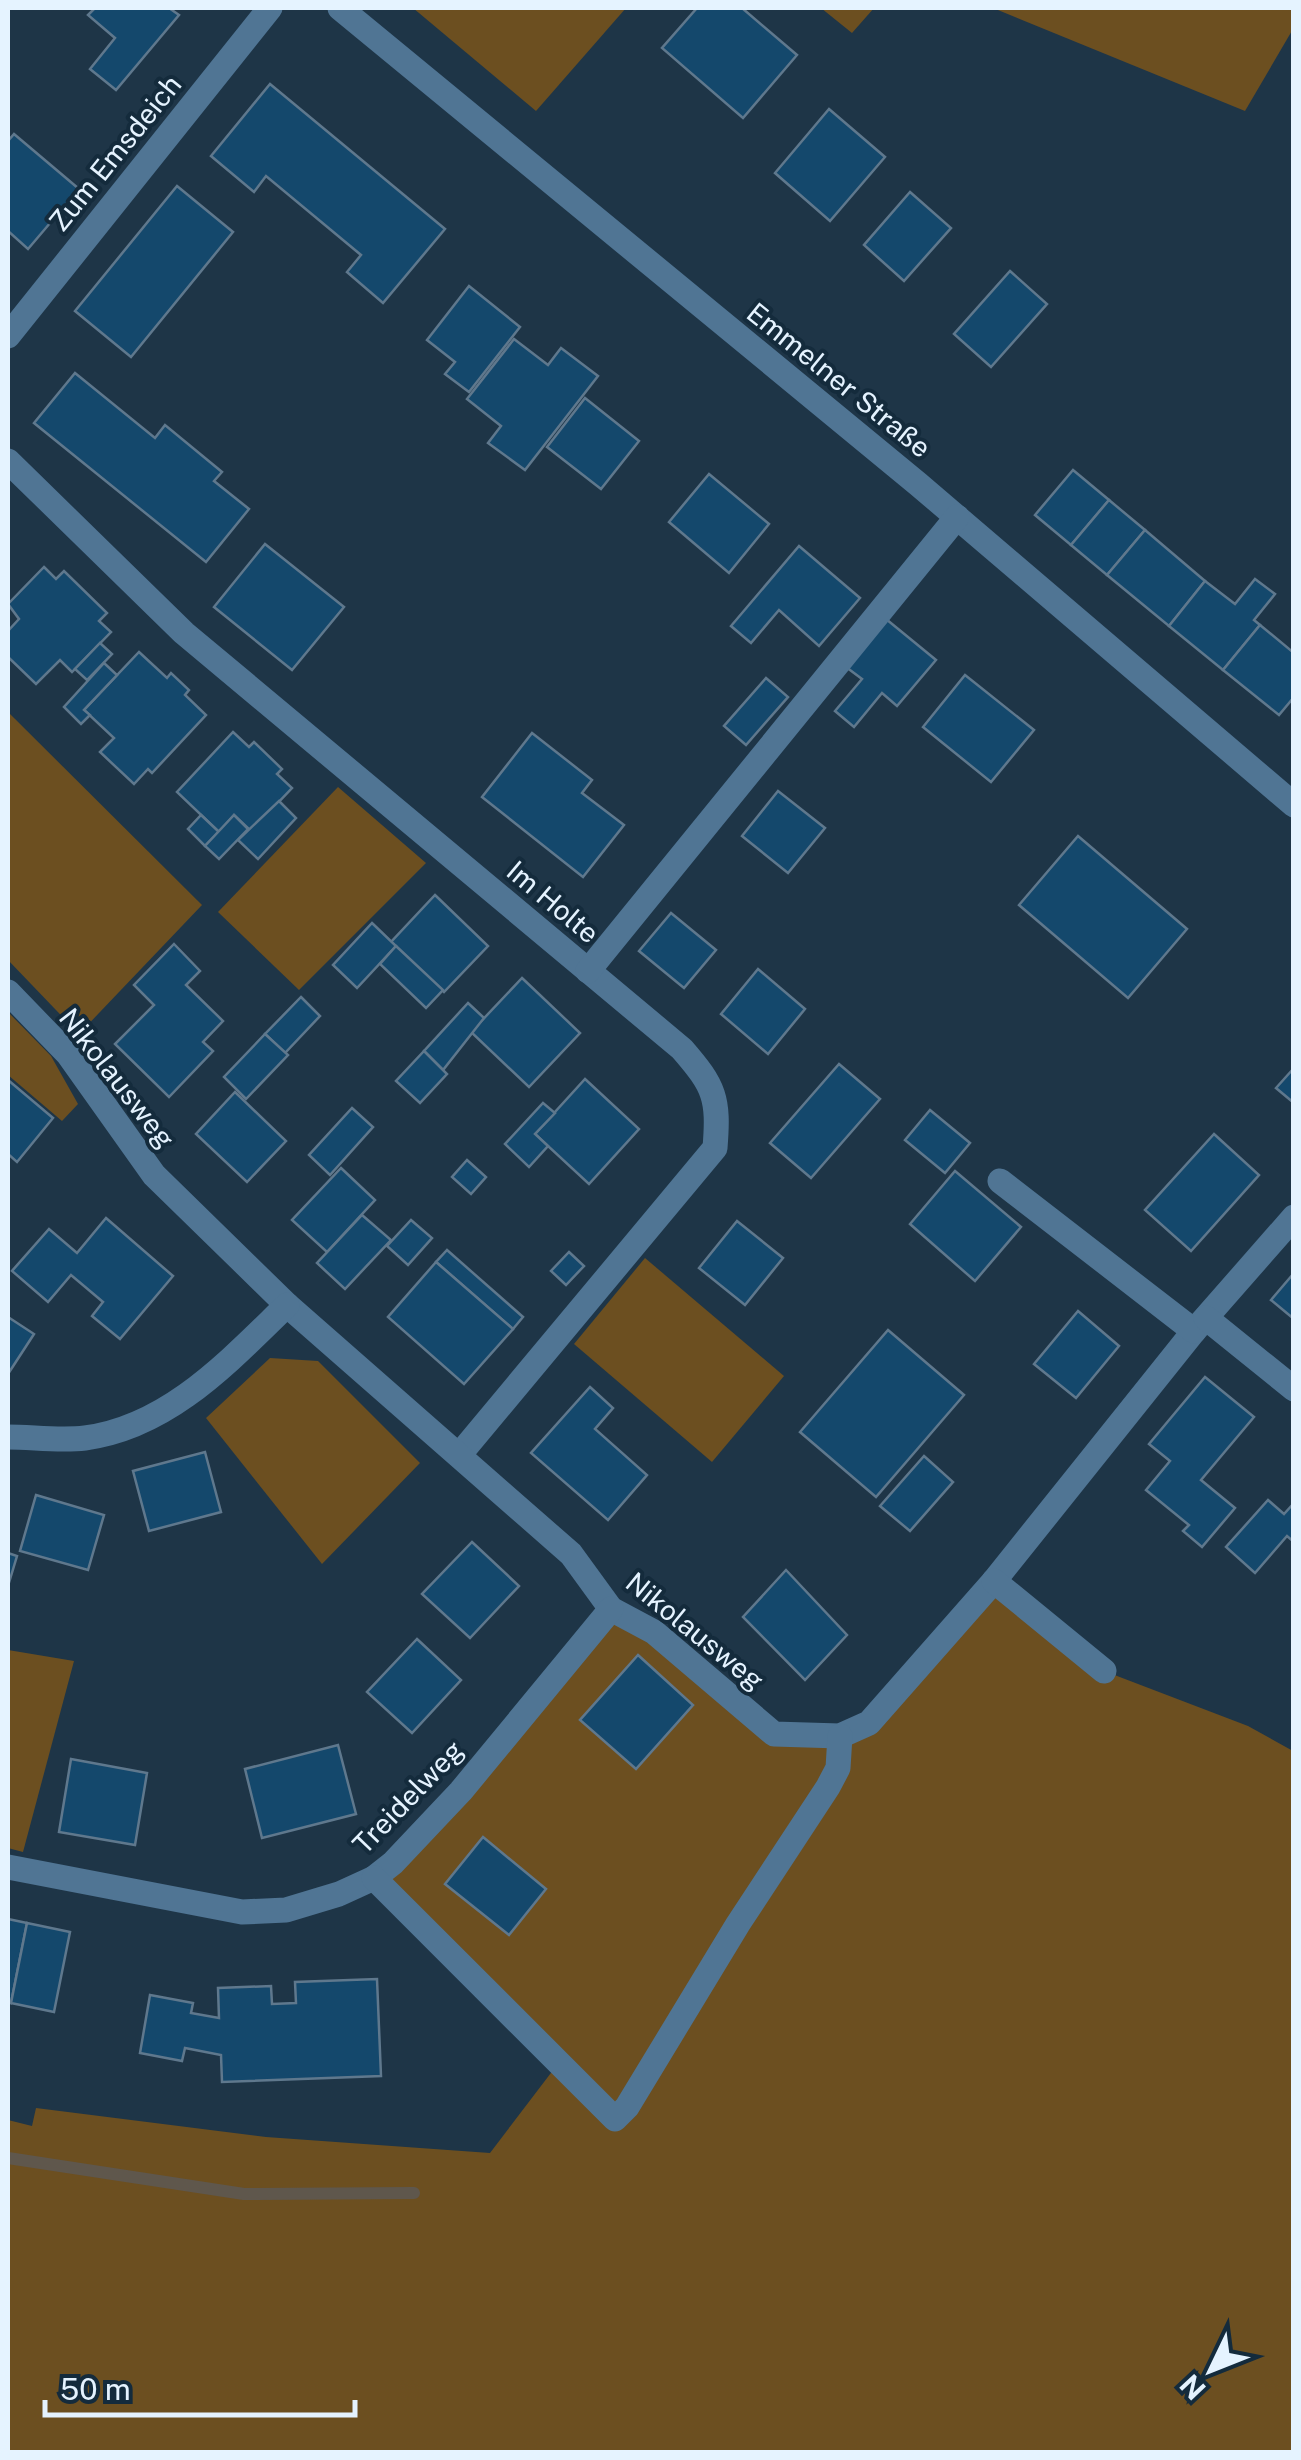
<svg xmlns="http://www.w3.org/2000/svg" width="1301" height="2460" viewBox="0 0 1301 2460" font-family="'Public Sans',sans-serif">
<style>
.green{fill:#6c4f20}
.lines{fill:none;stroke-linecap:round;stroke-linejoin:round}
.stream{stroke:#5f574c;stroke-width:12}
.building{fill:#14486c;stroke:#5f788d;stroke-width:2.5}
.minor{stroke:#507594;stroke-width:25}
.labels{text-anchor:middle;stroke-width:8;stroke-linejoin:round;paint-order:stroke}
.street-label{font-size:28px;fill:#e5f3ff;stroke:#142b3c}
</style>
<rect width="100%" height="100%" fill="#1e3547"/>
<g class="green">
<polygon points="413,8 626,8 536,111"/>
<polygon points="821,8 874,8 852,33"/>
<polygon points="993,8 1293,8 1293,29 1245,111"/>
<polygon points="8,712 202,905 79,1034 8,960"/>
<polygon points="338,787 426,863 299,990 218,912"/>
<polygon points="8,1012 51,1056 78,1104 62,1121 8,1075"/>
<polygon points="645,1258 784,1376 712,1462 574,1344"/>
<polygon points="270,1358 318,1361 420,1463 322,1564 206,1418"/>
<polygon points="994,1581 1104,1671 1248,1726 1293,1751 1293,2452 8,2452 8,2120 32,2126 36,2108 266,2137 490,2153 557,2065 374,1878 611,1609 774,1734 840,1736"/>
<polygon points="8,1650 74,1661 23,1852 8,1848"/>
</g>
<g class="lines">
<polyline class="stream" points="8,2158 244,2194 414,2193"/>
</g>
<g class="building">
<polygon points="95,8 169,8 179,15 116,90 90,69 115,38 88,15"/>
<polygon points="697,8 742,8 797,55 743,118 662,48"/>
<polygon points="270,84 445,229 383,303 347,272 361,255 266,176 254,192 211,156"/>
<polygon points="829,109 885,157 830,221 775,173"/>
<polygon points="14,134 79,189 28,249 8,231 8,141"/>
<polygon points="177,186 233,232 131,357 75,311"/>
<polygon points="910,192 951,228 904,281 864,245"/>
<polygon points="1010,271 1047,304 991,367 954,334"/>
<polygon points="469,286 520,327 469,392 445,374 455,362 427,340"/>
<polygon points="514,339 548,365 561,348 598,376 525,470 488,443 501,426 467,399"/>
<polygon points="75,373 155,438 165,425 222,472 214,481 249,509 206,562 34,423"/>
<polygon points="585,398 639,441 601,489 547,447"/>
<polygon points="1073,470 1109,500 1071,545 1035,515"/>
<polygon points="709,474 769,524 729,573 669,522"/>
<polygon points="1109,500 1145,530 1107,575 1071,545"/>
<polygon points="1145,530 1205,581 1169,626 1107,575"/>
<polygon points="265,544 344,607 292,670 214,607"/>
<polygon points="799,546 860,598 819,646 779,610 751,643 731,626"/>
<polygon points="44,567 56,579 64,571 107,613 99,621 111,632 72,672 60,660 36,684 8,657 8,631 19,619 8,604"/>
<polygon points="1255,579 1275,594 1254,620 1260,625 1223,670 1169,626 1205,581 1235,604"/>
<polygon points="886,619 936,660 897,706 882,693 854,727 835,711 862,679 846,667"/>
<polygon points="1260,625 1294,653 1294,697 1279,715 1223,670"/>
<polygon points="100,643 112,654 87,680 75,669"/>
<polygon points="139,652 167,678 171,673 189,690 185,695 206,715 152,773 148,769 134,784 100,752 114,738 84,710"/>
<polygon points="104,663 117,675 84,710 90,715 81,724 64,707"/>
<polygon points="965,675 1034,730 991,782 923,727"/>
<polygon points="766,678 788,697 746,745 724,726"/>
<polygon points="233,732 249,747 254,742 282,769 277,774 292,788 251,831 234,815 219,832 177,792"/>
<polygon points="532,733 592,780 582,793 624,825 583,877 482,797"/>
<polygon points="778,791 825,828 788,873 742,836"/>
<polygon points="279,801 296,818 258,859 238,840"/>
<polygon points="201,815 219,832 205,846 188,829"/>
<polygon points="234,815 248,829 219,859 205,846"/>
<polygon points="1078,836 1187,929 1128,998 1019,905"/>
<polygon points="435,895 488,946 444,992 391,942"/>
<polygon points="671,913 716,950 684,988 639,951"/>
<polygon points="372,923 396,946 357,988 333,965"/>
<polygon points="174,944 200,971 186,985 223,1021 203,1042 213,1051 169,1097 115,1044 154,1005 134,985"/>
<polygon points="396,946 443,990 426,1008 380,964"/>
<polygon points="758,969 805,1009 768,1054 721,1014"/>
<polygon points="522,978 580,1033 529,1087 471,1032"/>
<polygon points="301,997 320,1016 285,1053 265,1034"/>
<polygon points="468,1003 484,1018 443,1070 424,1051"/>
<polygon points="265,1034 288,1055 246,1099 224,1077"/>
<polygon points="424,1051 447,1074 420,1103 396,1081"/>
<polygon points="839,1064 880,1099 811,1178 770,1143"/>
<polygon points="1294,1068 1294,1103 1276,1088"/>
<polygon points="585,1079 639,1129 589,1184 535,1134"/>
<polygon points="8,1080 53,1118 17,1162 8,1154"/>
<polygon points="235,1092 286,1141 247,1182 196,1134"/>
<polygon points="543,1103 555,1113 535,1134 548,1146 529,1167 505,1144"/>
<polygon points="352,1108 373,1127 330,1175 309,1155"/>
<polygon points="930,1110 970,1143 945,1173 905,1140"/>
<polygon points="1214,1134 1259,1175 1191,1251 1145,1210"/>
<polygon points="467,1160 486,1177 471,1194 452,1177"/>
<polygon points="341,1168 375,1200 327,1252 292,1220"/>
<polygon points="955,1171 1021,1227 975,1281 910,1224"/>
<polygon points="362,1215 391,1240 345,1289 317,1263"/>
<polygon points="106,1218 173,1276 120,1339 92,1316 103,1302 71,1275 48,1302 12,1271 49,1229 77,1253"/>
<polygon points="411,1220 432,1238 408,1265 387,1246"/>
<polygon points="737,1221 783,1258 745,1305 699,1268"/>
<polygon points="447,1250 523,1317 513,1329 436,1262"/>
<polygon points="569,1252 584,1266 566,1285 551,1271"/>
<polygon points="436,1262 513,1329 464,1384 388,1317"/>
<polygon points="1294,1273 1294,1319 1271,1300"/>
<polygon points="1078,1311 1119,1346 1076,1398 1034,1364"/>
<polygon points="8,1317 34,1334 8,1374"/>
<polygon points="888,1330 964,1395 876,1497 800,1432"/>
<polygon points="1205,1377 1254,1417 1201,1480 1235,1508 1202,1547 1183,1531 1189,1525 1146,1490 1170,1461 1149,1444"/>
<polygon points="590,1387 613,1408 595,1429 647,1475 608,1520 531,1453"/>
<polygon points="205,1452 221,1512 149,1531 133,1471"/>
<polygon points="924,1456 953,1482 910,1531 880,1506"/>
<polygon points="36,1495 104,1515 88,1570 20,1551"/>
<polygon points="1268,1500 1284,1514 1294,1503 1294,1542 1287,1536 1255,1573 1226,1547"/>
<polygon points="472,1542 519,1586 470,1638 422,1594"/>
<polygon points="8,1553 17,1556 8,1586"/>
<polygon points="786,1570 847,1635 805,1680 743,1617"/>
<polygon points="417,1639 461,1680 412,1733 367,1692"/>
<polygon points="638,1655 693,1705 636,1769 580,1720"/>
<polygon points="338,1745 356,1814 262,1838 245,1769"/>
<polygon points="71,1759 147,1773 135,1845 59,1832"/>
<polygon points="483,1837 546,1889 509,1935 445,1884"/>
<polygon points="8,1919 27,1923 11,2003 8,2002"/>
<polygon points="27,1923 70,1932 54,2012 11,2003"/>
<polygon points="377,1979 381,2076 222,2082 221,2055 185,2048 182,2061 140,2053 150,1995 193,2003 191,2013 219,2018 218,1988 271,1986 272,2004 296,2003 295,1982"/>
</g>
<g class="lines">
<g class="minor">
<polyline points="340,8 918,484 1294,805"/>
<polyline points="8,336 270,8"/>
<path d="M8 461 184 633 682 1049C715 1087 719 1098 715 1148L460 1454"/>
<polyline points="588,971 957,517"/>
<polyline points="8,992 68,1054 154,1175 287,1305 571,1554 611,1609 654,1632 774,1734 840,1736 869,1723 994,1581 1194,1331 1294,1217"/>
<polyline points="1000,1181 1194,1331"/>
<polyline points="1206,1318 1294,1389"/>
<path d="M8 1437C32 1437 60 1441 85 1438 169 1427 229 1361 287 1305"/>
<polyline points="994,1581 1104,1671"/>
<polyline points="8,1867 242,1912 286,1910 339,1894 374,1878 393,1863 461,1791 611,1609"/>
<polyline points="374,1878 615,2119 627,2107 738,1924 828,1787 838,1768 840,1736"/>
</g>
</g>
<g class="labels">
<g class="street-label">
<text transform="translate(115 153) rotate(-51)" y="10">Zum Emsdeich</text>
<text transform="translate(839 380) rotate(39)" y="10">Emmelner Straße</text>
<text transform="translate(553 902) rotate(40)" y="10">Im Holte</text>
<text transform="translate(117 1078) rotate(52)" y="10">Nikolausweg</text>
<text transform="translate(695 1631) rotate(39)" y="10">Nikolausweg</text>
<text transform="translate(408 1797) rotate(-46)" y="10">Treidelweg</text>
</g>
</g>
<rect width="1301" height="2460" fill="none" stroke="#e5f3ff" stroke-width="20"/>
<g transform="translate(1211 2370) rotate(227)" stroke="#142b3c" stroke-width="8" paint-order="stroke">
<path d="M0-8L18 38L0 25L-18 38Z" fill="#e5f3ff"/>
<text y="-15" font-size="28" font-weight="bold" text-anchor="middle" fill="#e5f3ff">N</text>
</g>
<path d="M45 2400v15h310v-15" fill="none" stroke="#e5f3ff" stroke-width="5"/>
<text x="60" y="2400" font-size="30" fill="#e5f3ff" stroke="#142b3c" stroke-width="8" paint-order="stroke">50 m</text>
</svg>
